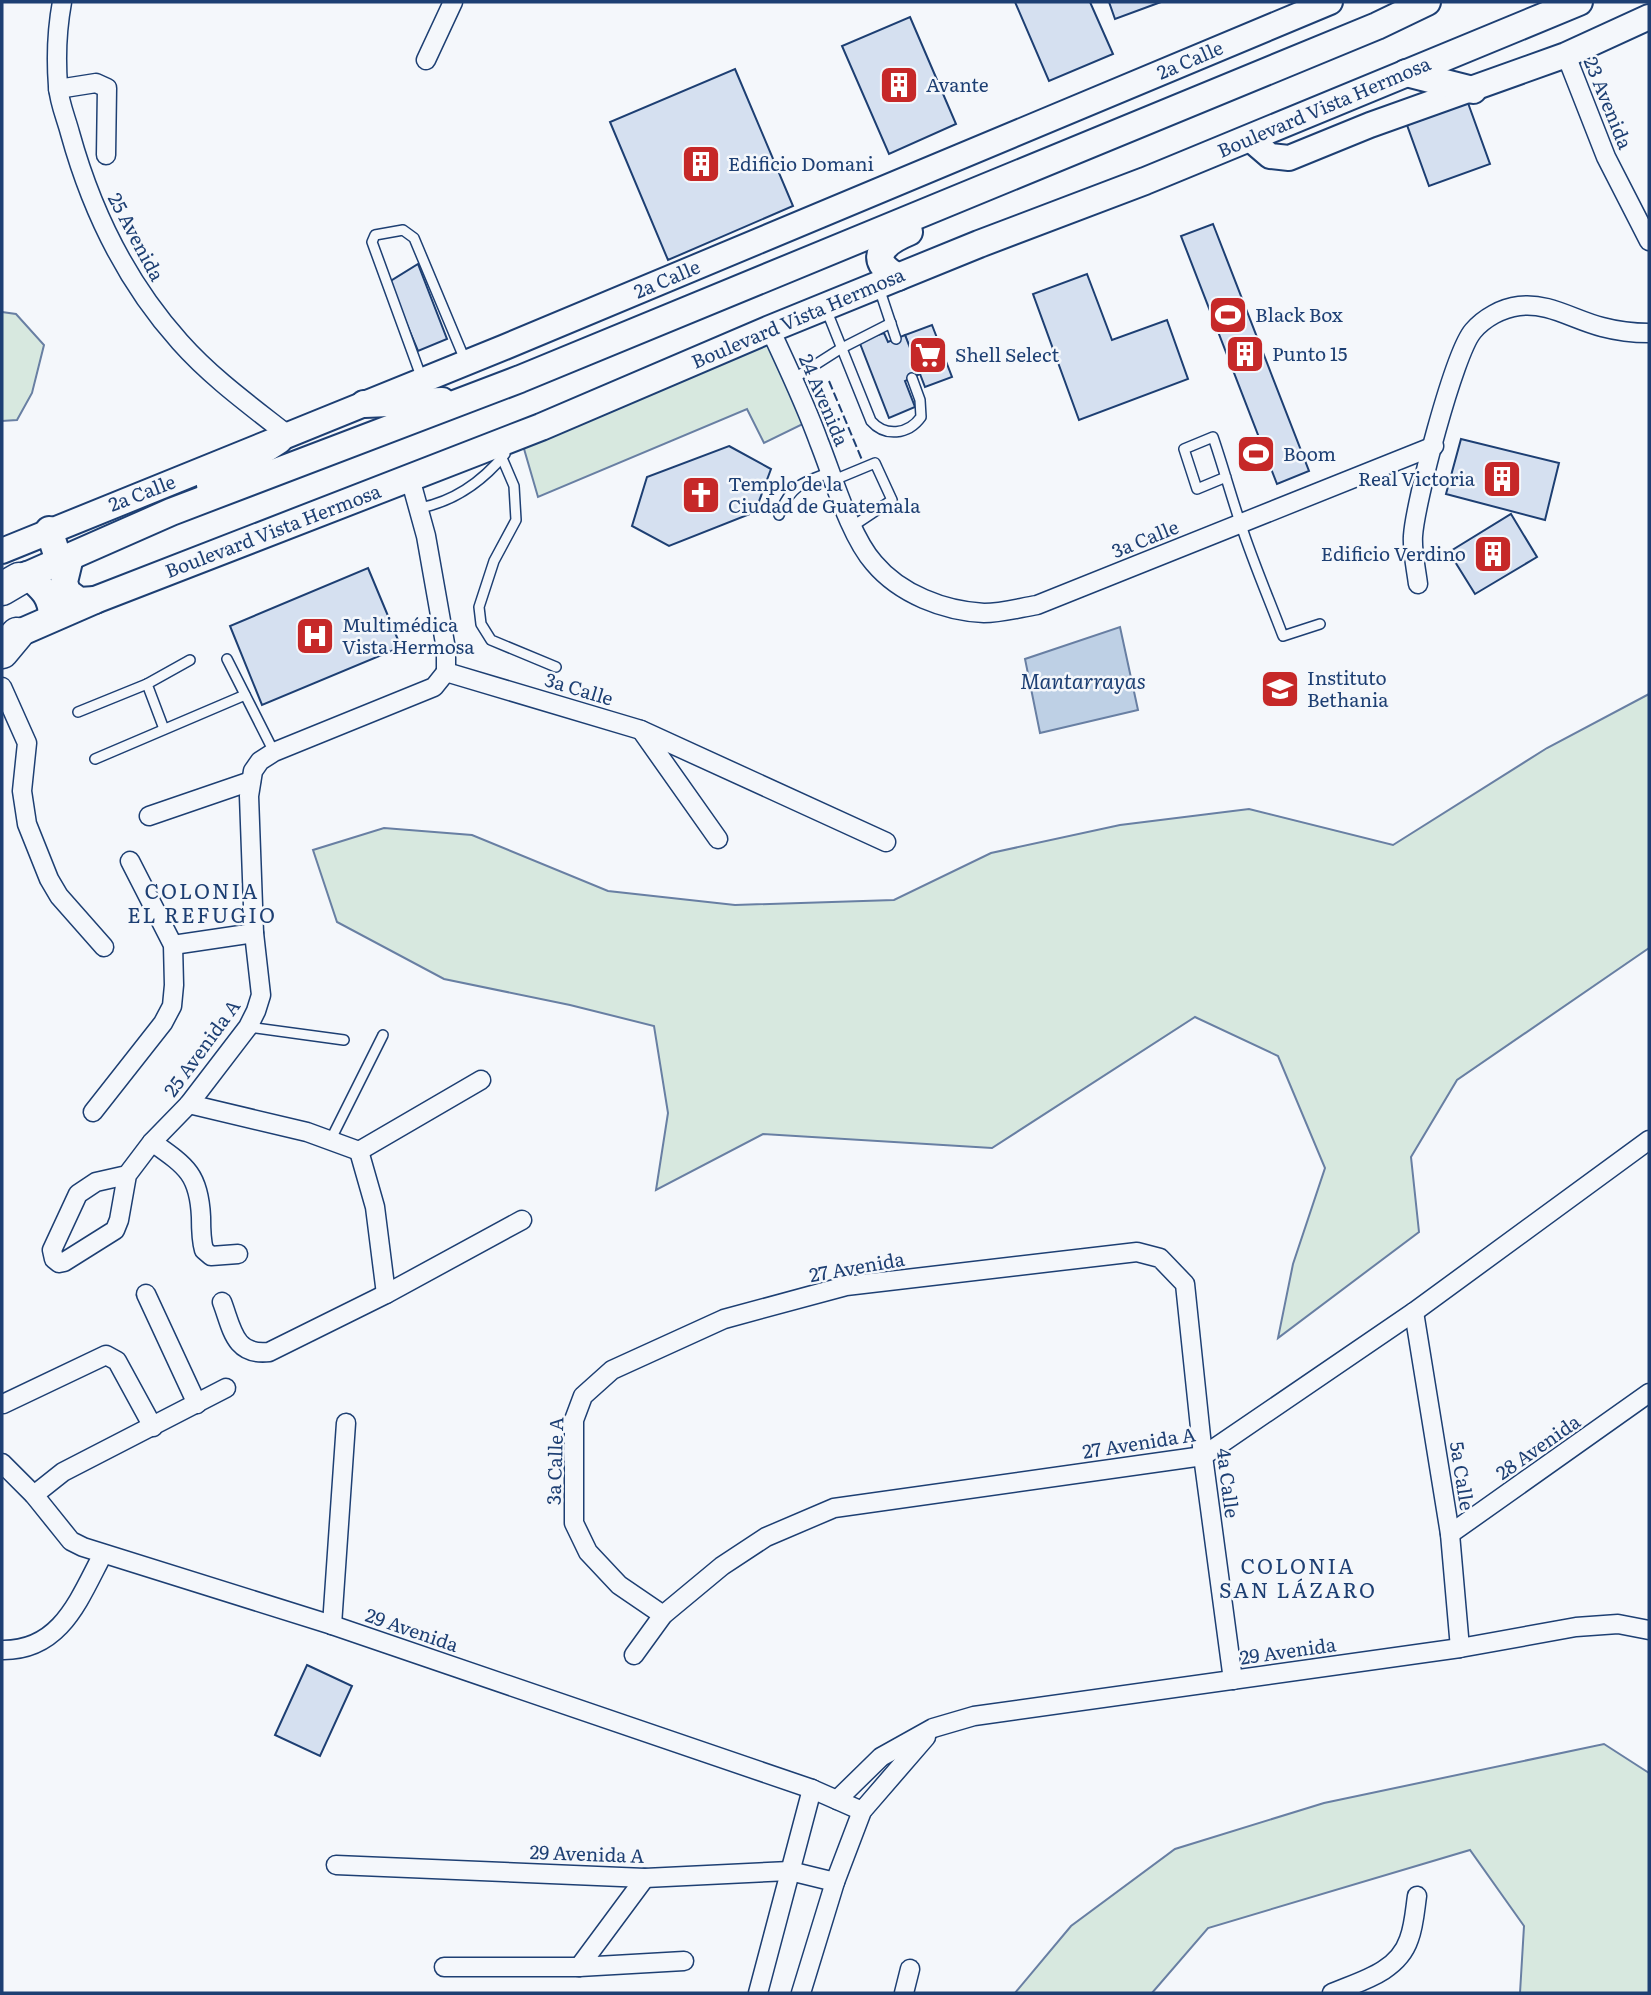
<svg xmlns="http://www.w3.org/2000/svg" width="1651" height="1995" viewBox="0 0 1651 1995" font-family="Literata,serif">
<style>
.green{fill:#d7e8df;stroke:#687fa3;stroke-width:2}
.water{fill:#bed0e5;stroke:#687fa3;stroke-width:2}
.building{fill:#d5e0f0;stroke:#1d3f73;stroke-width:2}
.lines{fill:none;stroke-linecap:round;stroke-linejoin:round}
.lane-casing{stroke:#1d3f73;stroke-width:12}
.street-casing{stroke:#1d3f73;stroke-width:21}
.secondary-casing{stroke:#1d3f73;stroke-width:28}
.primary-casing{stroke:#1d3f73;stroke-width:30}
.highway-casing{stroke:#1d3f73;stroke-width:35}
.lane{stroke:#f4f7fb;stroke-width:9}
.street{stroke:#f4f7fb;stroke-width:18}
.secondary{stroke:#f4f7fb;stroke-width:24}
.primary{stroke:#f4f7fb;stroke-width:26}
.highway{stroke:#f4f7fb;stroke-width:32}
.fence{stroke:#1d3f73;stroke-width:2;stroke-dasharray:9 3.5;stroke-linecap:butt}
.labels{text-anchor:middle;stroke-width:5;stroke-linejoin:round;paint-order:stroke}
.street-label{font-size:19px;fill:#1d3f73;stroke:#f4f7fb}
.poi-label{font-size:19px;fill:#1d3f73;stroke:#f4f7fb;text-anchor:start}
.water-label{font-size:21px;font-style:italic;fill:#1d3f73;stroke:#f4f7fb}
.neighbourhood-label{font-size:21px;letter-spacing:2px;fill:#1d3f73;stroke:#f4f7fb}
</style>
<rect width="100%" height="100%" fill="#f4f7fb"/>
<g class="green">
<polygon points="2,312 16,314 44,345 32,393 17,420 2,421"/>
<polygon points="770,329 811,420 764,443 747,409 538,497 520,435"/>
<polygon points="1649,694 1649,948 1457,1080 1411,1157 1419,1232 1278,1338 1293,1264 1325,1168 1278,1056 1195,1017 992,1148 763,1134 656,1190 668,1113 654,1026 570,1005 444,979 337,922 313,850 384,828 472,835 608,891 735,905 894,900 991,853 1120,825 1249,809 1393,845 1547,748"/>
<polygon points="1604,1744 1649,1773 1649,1993 1520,1993 1524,1926 1470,1850 1208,1928 1152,1993 1015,1993 1071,1926 1175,1849 1324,1803"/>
</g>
<polygon class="water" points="1120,627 1138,710 1040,733 1025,659"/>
<g class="building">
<polygon points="1015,2 1090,2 1113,54 1049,81"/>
<polygon points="1109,2 1161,2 1115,19"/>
<polygon points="910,17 956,124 889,154 842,46"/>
<polygon points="735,69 793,206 668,260 610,122"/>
<polygon points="1468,103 1490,164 1429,186 1407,125"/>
<polygon points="1213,224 1309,471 1277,484 1181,236"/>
<polygon points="418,264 447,339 418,351 389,282"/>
<polygon points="1087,274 1112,340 1167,320 1188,379 1079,420 1033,294"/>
<polygon points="932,325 952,377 925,387 905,335"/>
<polygon points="884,333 888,342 905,335 920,374 905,381 915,407 889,418 859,341"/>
<polygon points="1461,439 1559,463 1545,520 1446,494"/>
<polygon points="729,446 771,469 755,512 669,546 632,526 647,477"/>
<polygon points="1511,514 1537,557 1475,594 1449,552"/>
<polygon points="368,568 401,647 262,705 230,626"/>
<polygon points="307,1665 352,1686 320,1756 275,1735"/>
</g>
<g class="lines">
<g class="lane-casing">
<g id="lane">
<polyline points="879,288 896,339"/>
<path d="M826 309 871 421C885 437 908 435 921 417L920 400 912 378"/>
<polyline points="422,379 372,242 375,235 403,230 414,238 465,360"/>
<polyline points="793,379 840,349 891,323"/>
<polyline points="502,458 514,486 516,520 494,561 479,607 481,624 491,640 556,667"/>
<path d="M1226 477 1197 489 1184 449 1213 437C1223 466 1231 496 1241 525 1253 562 1269 599 1283 636L1320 624"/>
<polyline points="834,480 875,463 892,500 853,526"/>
<path d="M420 508C455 501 482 482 505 454"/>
<path d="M779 515C790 486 803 482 831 472"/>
<polyline points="227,659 274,752"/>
<polyline points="78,712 147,684"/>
<polyline points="164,729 147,684 190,660"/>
<polyline points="95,759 245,695"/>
<polyline points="248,1027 344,1040"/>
<polyline points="331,1139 383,1035"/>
</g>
</g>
<g class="street-casing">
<g id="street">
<path d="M62 2C57 29 56 59 58 86 59 102 66 118 70 133 91 209 127 283 180 342 212 378 251 406 289 436"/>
<polyline points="1566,55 1606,157 1649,241"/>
<polyline points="426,60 453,2"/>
<polyline points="58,89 96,83 107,88 106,155"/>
<path d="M770 329C787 366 805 403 819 442 833 477 850 536 874 563 900 594 944 611 984 613 1002 613 1019 608 1037 605L1434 446"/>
<polyline points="410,478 426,536 446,649 446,672"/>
<path d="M1418 584C1416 568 1412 551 1413 536 1415 503 1454 353 1473 331 1484 318 1502 308 1519 306 1548 302 1574 320 1602 327 1617 331 1633 333 1649 333"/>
<polyline points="446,672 641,730 886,842"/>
<polyline points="2,687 27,743 22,791 27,824 49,879 59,896 104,947"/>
<polyline points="641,730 718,839"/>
<polyline points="149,816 251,781"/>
<polyline points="173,945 254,933"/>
<polyline points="189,1104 307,1132 359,1151 481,1080"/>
<polyline points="93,1112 163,1023 172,1006 174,985 173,945 130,861"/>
<path d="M152 1142C186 1166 199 1174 201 1217 201 1228 201 1240 204 1250L211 1256 238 1254"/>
<polyline points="359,1151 375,1207 386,1294"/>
<polyline points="127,1175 96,1182 78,1194 52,1250 54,1259 59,1263 64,1262 115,1230 119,1220 127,1175 152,1142 189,1104 248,1027 256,1011 261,995 254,933 249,796 253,771 260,761 274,752 434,687 446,672"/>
<polyline points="146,1294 197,1404"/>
<path d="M222 1302C232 1328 234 1356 269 1352L386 1294 522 1220"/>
<polyline points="1414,1312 1450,1534 1460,1648"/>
<polyline points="3,1404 106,1355 117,1361 153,1427"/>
<polyline points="2,1463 34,1495 71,1541 83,1547 332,1625 812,1789 862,1811"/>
<polyline points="34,1495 63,1472 226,1388"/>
<polyline points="1450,1534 1649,1393"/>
<polyline points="663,1615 619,1585 588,1552 574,1523 574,1420 583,1396 612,1370 724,1319 846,1286 1137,1252 1160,1258 1185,1284 1203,1456 1233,1680"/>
<polyline points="332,1625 346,1423"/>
<path d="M2 1650C61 1651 79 1599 103 1554"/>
<polyline points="634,1655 663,1615 722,1566 766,1537 834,1508 1203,1456 1414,1312 1649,1140"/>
<polyline points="837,1800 881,1757 933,1728 974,1716 1460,1648 1576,1627 1618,1624 1649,1630"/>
<polyline points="336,1865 645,1878 790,1871 835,1882"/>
<polyline points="444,1967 579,1967 684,1961"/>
<polyline points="579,1967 645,1878"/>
<polyline points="758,1993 812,1789"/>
<polyline points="801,1993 835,1882 862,1811 926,1737"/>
<polyline points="904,1993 910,1969"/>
<path d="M1332 1993C1361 1981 1398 1972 1409 1939 1414 1926 1415 1910 1417 1896"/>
</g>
</g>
<g class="secondary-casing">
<g id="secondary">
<polyline points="1249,138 1270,156 1289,158 1370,125 1566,55 1649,17"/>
<polyline points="2,551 505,347 1330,2"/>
</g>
</g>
<g class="primary-casing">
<g id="primary">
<polyline points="1406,73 1473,90"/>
<path d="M898 277C864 259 885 242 909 232"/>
<polyline points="364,404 442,401"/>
<polyline points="210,485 279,440"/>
<polyline points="49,530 59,561"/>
<polyline points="70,557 64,582 67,592 79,601 95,600"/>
<path d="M27 575C42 588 52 596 52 617"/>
<polyline points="19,579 171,512 520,379 1377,26 1427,2"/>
<polyline points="17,634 95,600 541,427 770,329 979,244 1145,181 1579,2"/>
</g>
</g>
<g class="highway-casing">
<g id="highway">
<polyline points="2,589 19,579"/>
<polyline points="2,652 17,634"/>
</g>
</g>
<use href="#lane" class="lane"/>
<use href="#street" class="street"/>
<use href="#secondary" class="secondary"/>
<use href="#primary" class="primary"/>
<use href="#highway" class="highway"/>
<polyline class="fence" points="829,381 862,460"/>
</g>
<defs>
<g id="building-square" transform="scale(2.0125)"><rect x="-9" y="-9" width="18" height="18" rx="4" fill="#c62828" stroke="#f4f7fb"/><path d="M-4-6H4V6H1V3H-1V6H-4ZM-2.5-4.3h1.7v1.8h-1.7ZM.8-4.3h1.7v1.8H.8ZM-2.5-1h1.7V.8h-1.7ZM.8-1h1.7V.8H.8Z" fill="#fff"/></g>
<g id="stadium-square" transform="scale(2.0125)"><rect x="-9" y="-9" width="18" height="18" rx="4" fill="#c62828" stroke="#f4f7fb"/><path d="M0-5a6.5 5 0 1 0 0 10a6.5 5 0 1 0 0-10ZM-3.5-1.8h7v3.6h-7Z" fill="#fff"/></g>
<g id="supermarket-square" transform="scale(2.0125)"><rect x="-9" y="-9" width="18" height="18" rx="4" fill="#c62828" stroke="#f4f7fb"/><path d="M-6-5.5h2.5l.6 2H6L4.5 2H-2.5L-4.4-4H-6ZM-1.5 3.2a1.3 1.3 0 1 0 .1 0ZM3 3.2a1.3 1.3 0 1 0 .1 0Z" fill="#fff"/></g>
<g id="church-square" transform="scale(2.0125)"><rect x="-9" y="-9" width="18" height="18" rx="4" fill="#c62828" stroke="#f4f7fb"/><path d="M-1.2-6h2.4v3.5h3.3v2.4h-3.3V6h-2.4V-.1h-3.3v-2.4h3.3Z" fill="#fff"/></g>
<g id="hospital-square" transform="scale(2.0125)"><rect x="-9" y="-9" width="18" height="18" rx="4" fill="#c62828" stroke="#f4f7fb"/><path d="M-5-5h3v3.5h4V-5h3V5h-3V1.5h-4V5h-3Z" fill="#fff"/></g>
<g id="university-square" transform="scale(2.0125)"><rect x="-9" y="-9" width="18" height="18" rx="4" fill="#c62828" stroke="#f4f7fb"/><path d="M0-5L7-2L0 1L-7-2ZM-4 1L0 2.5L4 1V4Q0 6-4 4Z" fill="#fff"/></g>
</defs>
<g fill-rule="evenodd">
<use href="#building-square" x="899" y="85"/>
<use href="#building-square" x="701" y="164"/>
<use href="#stadium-square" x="1228" y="315"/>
<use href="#building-square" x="1245" y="354"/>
<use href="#supermarket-square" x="928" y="355"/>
<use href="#stadium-square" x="1256" y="454"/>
<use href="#building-square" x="1502" y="479"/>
<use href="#church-square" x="701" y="495"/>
<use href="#building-square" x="1493" y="554"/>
<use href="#hospital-square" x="315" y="636"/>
<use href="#university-square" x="1280" y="689"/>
</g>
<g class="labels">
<g class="street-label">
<text transform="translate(1190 60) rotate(-23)" y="7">2a Calle</text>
<text transform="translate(1608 103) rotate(68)" y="7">23 Avenida</text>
<text transform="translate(1324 107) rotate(-23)" y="7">Boulevard Vista Hermosa</text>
<text transform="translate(136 237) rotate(62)" y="7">25 Avenida</text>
<text transform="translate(667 279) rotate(-23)" y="7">2a Calle</text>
<text transform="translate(798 318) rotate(-23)" y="7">Boulevard Vista Hermosa</text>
<text transform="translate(824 400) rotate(67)" y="7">24 Avenida</text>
<text transform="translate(142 493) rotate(-21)" y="7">2a Calle</text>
<text transform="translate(273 531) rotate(-21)" y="7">Boulevard Vista Hermosa</text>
<text transform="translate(1145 539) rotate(-22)" y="7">3a Calle</text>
<text transform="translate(579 689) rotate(17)" y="7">3a Calle</text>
<text transform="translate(202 1048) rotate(-54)" y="7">25 Avenida A</text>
<text transform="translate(857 1267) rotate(-10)" y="7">27 Avenida</text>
<text transform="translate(1139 1443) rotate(-9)" y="7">27 Avenida A</text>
<text transform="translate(1538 1447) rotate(-35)" y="7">28 Avenida</text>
<text transform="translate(555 1461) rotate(-88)" y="7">3a Calle A</text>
<text transform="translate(1462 1476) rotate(81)" y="7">5a Calle</text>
<text transform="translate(1228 1483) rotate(83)" y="7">4a Calle</text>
<text transform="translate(412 1630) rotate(19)" y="7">29 Avenida</text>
<text transform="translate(1288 1651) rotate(-8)" y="7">29 Avenida</text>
<text transform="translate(587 1854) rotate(2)" y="7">29 Avenida A</text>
</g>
<g class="poi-label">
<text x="926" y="92">Avante</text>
<text x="728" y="171">Edificio Domani</text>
<text x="1255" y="322">Black Box</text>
<text x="1272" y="361">Punto 15</text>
<text x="955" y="362">Shell Select</text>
<text x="1283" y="461">Boom</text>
<text x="1475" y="486" text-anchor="end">Real Victoria</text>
<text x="728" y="491">Templo de la<tspan x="728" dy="22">Ciudad de Guatemala</tspan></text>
<text x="1466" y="561" text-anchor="end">Edificio Verdino</text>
<text x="342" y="632">Multimédica<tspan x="342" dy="22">Vista Hermosa</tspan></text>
<text x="1307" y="685">Instituto<tspan x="1307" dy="22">Bethania</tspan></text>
</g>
<g class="water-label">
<text x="1083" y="689">Mantarrayas</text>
</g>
<g class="neighbourhood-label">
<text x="202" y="899">COLONIA<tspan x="202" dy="24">EL REFUGIO</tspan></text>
<text x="1298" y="1574">COLONIA<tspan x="1298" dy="24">SAN LÁZARO</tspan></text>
</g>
</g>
<rect width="1651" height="1995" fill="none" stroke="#1d3f73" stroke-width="7"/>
</svg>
